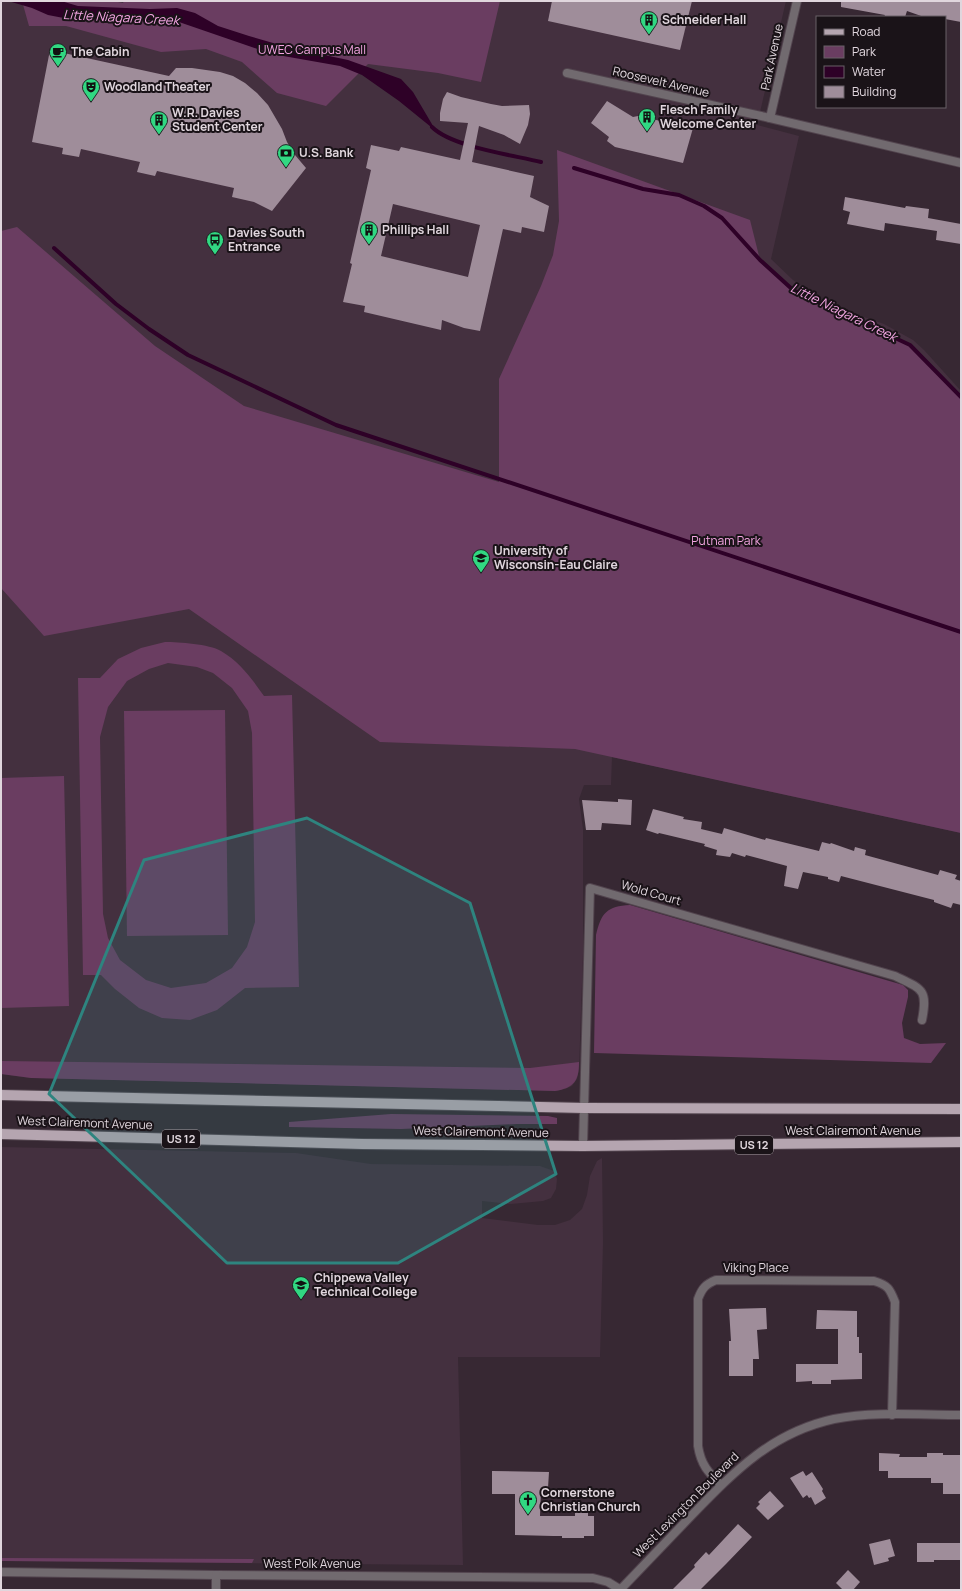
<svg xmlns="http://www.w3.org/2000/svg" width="962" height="1591" viewBox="0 0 962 1591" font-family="Manrope,sans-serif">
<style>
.built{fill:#44303f}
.green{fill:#6a3d61;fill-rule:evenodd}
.water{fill:#2e0127}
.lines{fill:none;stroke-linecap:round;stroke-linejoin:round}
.stream{stroke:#2e0127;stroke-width:4}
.building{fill:#9f8d9a;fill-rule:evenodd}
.minor-casing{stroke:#52444e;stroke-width:10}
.primary-casing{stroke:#52444e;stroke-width:12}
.minor{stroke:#716a6f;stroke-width:8}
.primary{stroke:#b5a5b0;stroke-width:10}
.marked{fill:#2e847f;fill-opacity:0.2;stroke:#2e847f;stroke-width:3;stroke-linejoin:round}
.labels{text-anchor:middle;stroke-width:4;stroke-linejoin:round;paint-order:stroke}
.shield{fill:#1a1318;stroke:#a59ca2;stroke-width:1}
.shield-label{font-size:11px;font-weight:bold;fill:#e0d6dd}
.poi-label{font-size:12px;font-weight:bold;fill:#e0d6dd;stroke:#1a1318;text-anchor:start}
.park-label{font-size:12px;fill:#f4a5e2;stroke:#1a1318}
.street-label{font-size:12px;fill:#e0d6dd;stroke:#1a1318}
.water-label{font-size:13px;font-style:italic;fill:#f2a4e1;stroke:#1a1318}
</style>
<rect width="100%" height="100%" fill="#372833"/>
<g class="built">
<polygon points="1,1 786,1 757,125 799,136 771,259 793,280 815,296 835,307 884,324 913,340 924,350 961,391 961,833 612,757 611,785 584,785 579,799 583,829 583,954 579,1070 577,1079 572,1086 565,1089 555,1091 31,1078 1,1074"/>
<polygon points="1,1147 296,1153 371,1164 540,1166 554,1171 557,1179 556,1189 551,1198 543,1201 511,1204 482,1201 482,1218 538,1225 555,1225 570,1220 582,1209 587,1195 590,1176 597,1161 602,1158 603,1243 600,1357 458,1357 463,1565 1,1561"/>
</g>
<g class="green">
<polygon points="22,1 113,1 123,3 124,1 500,1 481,82 438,73 368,64 326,106 277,93 242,62 206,49 161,52 66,26 29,26"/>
<polygon points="557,150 750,220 760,260 793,290 910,345 961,397 961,833 575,749 380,742 189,609 44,636 1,588 1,231 17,227 155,346 244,406 499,482 499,379 541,286 553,255 559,221"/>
<path d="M165 642C179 642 209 644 221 651 240 662 252 679 264 696L292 695 299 987 245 988 217 1010 190 1020 162 1018 139 1008 115 989 101 975H83L78 678H100L118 659 141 648ZM168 663 197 667 213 673 232 688 248 711 252 733 255 922 247 947 232 968 206 983 171 988 146 980 120 960 108 938 103 914 100 737 108 707 127 681 149 669Z"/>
<polygon points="225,710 228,935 127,936 124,711"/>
<polygon points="64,776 69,1006 1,1008 1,778"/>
<path d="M630 905 903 985 908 990V997L902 1023 904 1038 920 1044 946 1043 931 1063 594 1053 596 935C601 913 607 906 630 905Z"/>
<path d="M1 1061 530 1068 579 1062C579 1081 574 1088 555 1091L31 1078 1 1074Z"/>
<polygon points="391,1114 548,1116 557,1118 557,1124 517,1124 401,1129 289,1127 289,1122"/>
<polygon points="1,1558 254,1559 252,1563 1,1561"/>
</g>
<polygon class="water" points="8,1 61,1 78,6 150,9 177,8 195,13 218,26 249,36 287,47 348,60 401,79 413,92 436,131 399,101 362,75 340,66 272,54 179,22 123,19 74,20 48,15 32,8"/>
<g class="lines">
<g class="stream">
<path d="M432 127C452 147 513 155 541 162"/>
<polyline points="574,168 643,189 679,195 704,206 722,218 760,260 793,290 910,345 961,397"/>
<polyline points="54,248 116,304 149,329 188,355 336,425 961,632"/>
</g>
</g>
<g class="building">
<polygon points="552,1 692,1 680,50 548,21"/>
<polygon points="841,1 961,1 961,22 945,19 945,17 924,17 907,11 905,17 884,17 885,15 841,7"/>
<polygon points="50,50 169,76 176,68 192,68 220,72 233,76 245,83 257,93 268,105 282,129 287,142 295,155 306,168 272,211 254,202 232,197 234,188 157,171 155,176 137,172 140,162 81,149 79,157 62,154 63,148 32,142"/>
<path d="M447 92 461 97 491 104 502 106 529 105 530 114 528 125 520 144 504 135 479 126 472 162 534 176 530 197 549 206 544 232 522 227 521 233 503 229 480 331 464 328 442 320 441 330 364 312 365 306 343 302 352 264 350 263 371 170 366 168 371 145 399 151 401 147 460 160 468 123 440 121V113L443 99ZM393 204 480 225 468 277 381 256Z"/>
<polygon points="607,101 633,117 638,116 670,123 671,120 693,128 683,163 615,147 607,141 609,137 591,123"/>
<polygon points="845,197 905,208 906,206 929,209 928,218 961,224 961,244 936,240 937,231 885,223 884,231 847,224 850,212 843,210"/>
<polygon points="618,799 632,800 631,825 602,823 601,830 586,830 582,800 618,802"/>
<polygon points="653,809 684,817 683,819 702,822 701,829 722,834 724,828 765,840 766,838 819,851 822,842 830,844 831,843 854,851 855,847 866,850 865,855 938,875 940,870 957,875 955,879 961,881 961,905 953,903 951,908 934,902 934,900 841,876 839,882 828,879 828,877 803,872 798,889 784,886 787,866 746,855 745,857 732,853 730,857 716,855 717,850 704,846 705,844 659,833 658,834 646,830"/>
<polygon points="766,1308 767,1329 757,1330 759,1359 753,1359 753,1376 729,1376 729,1341 731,1341 729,1309"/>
<polygon points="817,1310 857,1311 857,1337 859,1337 859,1353 862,1353 862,1379 831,1380 831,1384 812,1384 812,1381 796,1382 796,1364 838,1364 838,1329 816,1329"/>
<polygon points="879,1453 900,1454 899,1457 927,1457 927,1453 943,1453 943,1455 961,1455 961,1494 943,1494 943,1483 931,1483 931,1478 888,1478 888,1471 879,1471"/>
<polygon points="492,1471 549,1472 548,1488 541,1488 540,1516 575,1516 575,1508 588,1508 588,1516 594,1516 594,1536 584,1536 584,1538 562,1538 562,1536 553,1536 515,1535 515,1494 492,1494"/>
<polygon points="803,1471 806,1476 812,1472 823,1489 822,1491 826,1498 815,1505 811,1497 809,1498 807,1495 803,1498 790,1478"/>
<polygon points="770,1491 784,1506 768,1520 756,1508 760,1504 758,1502"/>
<polygon points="738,1524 752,1537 726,1564 700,1590 672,1590 695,1567 694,1565 706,1552 709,1555"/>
<polygon points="890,1539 895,1556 888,1558 889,1561 874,1565 869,1544"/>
<polygon points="917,1543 961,1543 961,1560 934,1560 934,1562 917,1562"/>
<polygon points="848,1570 860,1582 853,1590 843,1590 836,1583"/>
</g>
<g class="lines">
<g class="minor-casing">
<g id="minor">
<polyline points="567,73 770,118 961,163"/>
<polyline points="770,118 797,1"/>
<path d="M583 1146 590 888 895 976C922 989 928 989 922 1020"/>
<path d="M721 1485C708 1472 701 1465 698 1446V1299C702 1288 706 1284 716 1280L874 1281C888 1285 890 1289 895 1302L892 1415"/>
<polyline points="1,1572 216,1575 593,1578 608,1582 621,1590"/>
<polyline points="216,1575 216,1590"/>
<path d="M620 1590C643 1566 666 1542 689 1518 733 1473 770 1433 834 1419 875 1411 919 1415 961 1415"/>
</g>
</g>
<g class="primary-casing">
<g id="primary">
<polyline points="1,1095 584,1108 961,1109"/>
<polyline points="1,1134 362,1144 583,1146 961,1142"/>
</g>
</g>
<use href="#minor" class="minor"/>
<use href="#primary" class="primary"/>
</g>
<path class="marked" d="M307 818 470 903 556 1174 398 1263H227L49 1094 144 860Z"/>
<defs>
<g id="building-pin" transform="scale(0.9)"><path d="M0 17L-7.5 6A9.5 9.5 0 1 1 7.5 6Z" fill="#31d882" stroke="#1a1318"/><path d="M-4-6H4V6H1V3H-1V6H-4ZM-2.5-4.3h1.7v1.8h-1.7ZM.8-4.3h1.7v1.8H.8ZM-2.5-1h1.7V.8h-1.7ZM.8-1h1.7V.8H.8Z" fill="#111"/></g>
<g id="cafe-pin" transform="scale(0.9)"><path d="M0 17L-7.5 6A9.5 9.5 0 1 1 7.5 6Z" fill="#31d882" stroke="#1a1318"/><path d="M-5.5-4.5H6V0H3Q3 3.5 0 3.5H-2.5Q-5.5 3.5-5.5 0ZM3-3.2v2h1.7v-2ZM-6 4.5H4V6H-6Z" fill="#111"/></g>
<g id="theatre-pin" transform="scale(0.9)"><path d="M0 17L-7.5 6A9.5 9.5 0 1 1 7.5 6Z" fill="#31d882" stroke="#1a1318"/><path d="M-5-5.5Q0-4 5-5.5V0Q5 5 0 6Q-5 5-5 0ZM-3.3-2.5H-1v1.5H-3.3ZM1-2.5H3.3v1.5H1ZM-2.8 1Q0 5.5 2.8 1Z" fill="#111"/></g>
<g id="bank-pin" transform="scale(0.9)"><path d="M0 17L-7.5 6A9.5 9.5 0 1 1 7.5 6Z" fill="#31d882" stroke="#1a1318"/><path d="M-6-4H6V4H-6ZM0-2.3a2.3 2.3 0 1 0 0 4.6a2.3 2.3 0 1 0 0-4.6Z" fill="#111"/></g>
<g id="bus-pin" transform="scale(0.9)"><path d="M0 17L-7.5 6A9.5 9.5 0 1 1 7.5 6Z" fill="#31d882" stroke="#1a1318"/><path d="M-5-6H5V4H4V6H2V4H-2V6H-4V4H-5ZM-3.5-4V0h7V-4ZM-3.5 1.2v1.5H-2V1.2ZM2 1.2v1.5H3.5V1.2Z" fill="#111"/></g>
<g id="university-pin" transform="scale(0.9)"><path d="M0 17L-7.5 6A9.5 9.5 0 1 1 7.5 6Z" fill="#31d882" stroke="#1a1318"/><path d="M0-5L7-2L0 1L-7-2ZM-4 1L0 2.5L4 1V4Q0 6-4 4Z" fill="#111"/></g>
<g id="church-pin" transform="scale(0.9)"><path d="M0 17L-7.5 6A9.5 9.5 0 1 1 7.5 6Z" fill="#31d882" stroke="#1a1318"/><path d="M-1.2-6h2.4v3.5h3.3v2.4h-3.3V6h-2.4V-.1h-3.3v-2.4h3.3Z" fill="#111"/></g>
</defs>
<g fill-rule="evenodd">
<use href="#building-pin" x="649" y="20"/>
<use href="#cafe-pin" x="58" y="52"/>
<use href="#theatre-pin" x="91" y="87"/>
<use href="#building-pin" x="647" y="117"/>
<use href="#building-pin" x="159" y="120"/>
<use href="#bank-pin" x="286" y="153"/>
<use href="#building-pin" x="369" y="230"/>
<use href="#bus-pin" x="215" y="240"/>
<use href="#university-pin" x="481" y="558"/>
<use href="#university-pin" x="301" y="1285"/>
<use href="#church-pin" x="528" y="1500"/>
</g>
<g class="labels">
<g class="shield">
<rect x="162" y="1130" width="38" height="18" rx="3"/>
<rect x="735" y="1136" width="38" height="18" rx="3"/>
</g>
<g class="shield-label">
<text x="181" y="1143">US 12</text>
<text x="754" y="1149">US 12</text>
</g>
<g class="poi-label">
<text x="662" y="24">Schneider Hall</text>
<text x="71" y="56">The Cabin</text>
<text x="104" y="91">Woodland Theater</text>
<text x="660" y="114">Flesch Family<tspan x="660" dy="14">Welcome Center</tspan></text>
<text x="172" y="117">W.R. Davies<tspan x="172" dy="14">Student Center</tspan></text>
<text x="299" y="157">U.S. Bank</text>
<text x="382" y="234">Phillips Hall</text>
<text x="228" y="237">Davies South<tspan x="228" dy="14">Entrance</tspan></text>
<text x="494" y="555">University of<tspan x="494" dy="14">Wisconsin-Eau Claire</tspan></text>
<text x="314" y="1282">Chippewa Valley<tspan x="314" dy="14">Technical College</tspan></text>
<text x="541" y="1497">Cornerstone<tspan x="541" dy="14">Christian Church</tspan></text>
</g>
<g class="park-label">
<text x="312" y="54">UWEC Campus Mall</text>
<text x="726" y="545">Putnam Park</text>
</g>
<g class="street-label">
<text transform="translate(772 57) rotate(-78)" y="4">Park Avenue</text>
<text transform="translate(661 82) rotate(13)" y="4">Roosevelt Avenue</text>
<text transform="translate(651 893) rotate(16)" y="4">Wold Court</text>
<text transform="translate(85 1123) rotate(2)" y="4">West Clairemont Avenue</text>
<text x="853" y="1135">West Clairemont Avenue</text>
<text transform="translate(481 1132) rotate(1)" y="4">West Clairemont Avenue</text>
<text x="756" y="1272">Viking Place</text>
<text transform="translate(686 1505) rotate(-45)" y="4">West Lexington Boulevard</text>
<text x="312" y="1568">West Polk Avenue</text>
</g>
<g class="water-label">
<text transform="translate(121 17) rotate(3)" y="5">Little Niagara Creek</text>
<text transform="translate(844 312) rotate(26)" y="5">Little Niagara Creek</text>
</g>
</g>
<rect width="962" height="1591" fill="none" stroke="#e0d6dd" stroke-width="4"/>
<rect x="816" y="16" width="130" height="92" fill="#1a1318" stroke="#696167"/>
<rect x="824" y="29" width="20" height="6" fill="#b5a5b0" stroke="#696167"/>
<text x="852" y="36" font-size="12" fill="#e0d6dd">Road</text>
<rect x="824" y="46" width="20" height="12" fill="#6a3d61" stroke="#696167"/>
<text x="852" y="56" font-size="12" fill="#e0d6dd">Park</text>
<rect x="824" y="66" width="20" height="12" fill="#2e0127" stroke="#696167"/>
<text x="852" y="76" font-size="12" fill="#e0d6dd">Water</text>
<rect x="824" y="86" width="20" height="12" fill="#9f8d9a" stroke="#696167"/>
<text x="852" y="96" font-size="12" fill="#e0d6dd">Building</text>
</svg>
